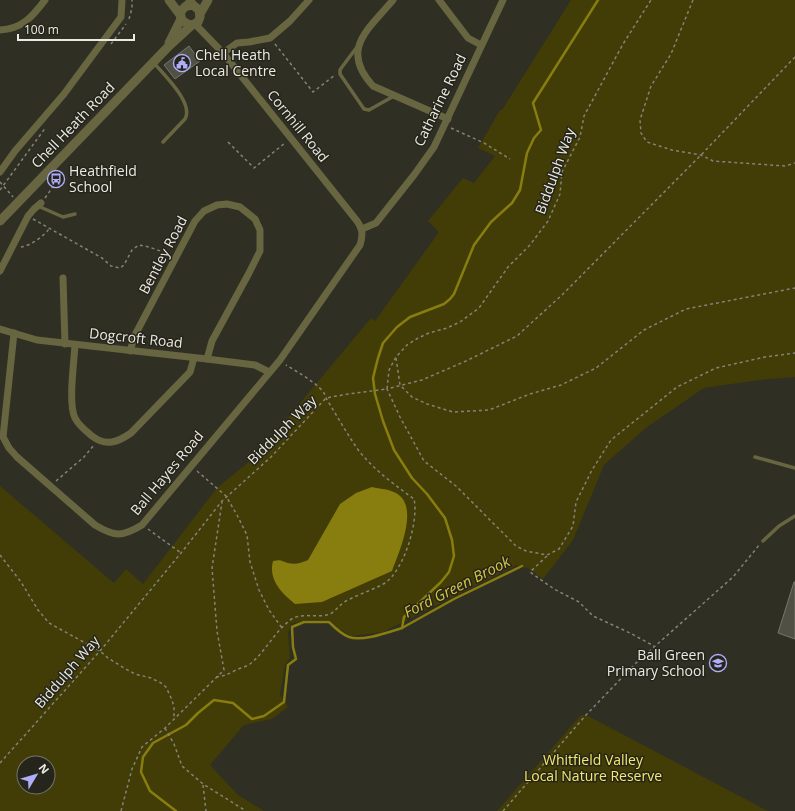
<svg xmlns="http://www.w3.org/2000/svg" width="795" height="811" viewBox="0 0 795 811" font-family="'Open Sans',sans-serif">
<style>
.green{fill:#423c06;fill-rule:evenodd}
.water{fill:#887d0f}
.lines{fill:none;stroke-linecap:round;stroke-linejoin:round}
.stream{stroke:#887d0f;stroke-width:2.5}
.building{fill:#515044;stroke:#77766a}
.path{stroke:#83837a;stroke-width:1.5;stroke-dasharray:3 3;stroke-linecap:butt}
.service{stroke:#686541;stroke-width:3.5}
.minor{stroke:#686541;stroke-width:7}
.tertiary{stroke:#686541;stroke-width:9}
.labels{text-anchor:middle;stroke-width:3;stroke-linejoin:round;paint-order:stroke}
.poi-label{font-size:14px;fill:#ebebe4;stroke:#26251b;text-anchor:start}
.street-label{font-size:14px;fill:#ebebe4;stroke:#26251b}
.park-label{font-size:14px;fill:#f6e868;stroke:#26251b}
.water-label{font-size:15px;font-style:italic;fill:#d5c742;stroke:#26251b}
</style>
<rect width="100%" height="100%" fill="#302f24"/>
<g class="green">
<path d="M571 0H795V377L760 380 704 388 647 427 604 465 573 540 543 579 527 567 525 568 517 565 383 632 351 636 338 628 330 620H305L291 624 288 633 290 658 285 665 280 695 288 707 272 719 244 725 210 765 238 795 264 811H0V486L114 583 126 569 143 584 217 488 256 456 371 318 375 321 439 232 428 221 463 178 474 183 495 156 478 148 500 110H502ZM24 763H48V787H24Z"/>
<polygon points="581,715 588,716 768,811 497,811"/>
</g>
<path class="water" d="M372 487C380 489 389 489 396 493 420 506 399 552 392 571L322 602 295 604C281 593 268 579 273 561 282 559 281 561 288 563 295 565 301 563 308 560L340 504 356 493Z"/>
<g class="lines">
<g class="stream">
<polyline points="402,628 454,599 522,566"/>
<path d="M176 811 150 791 141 772 143 757 153 743 186 725 198 713 214 700 233 703 252 719 264 716 284 702 288 665 296 659 293 647 292 627 304 622H329C335 628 341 634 349 637 362 642 389 632 402 628L404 617 441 582 449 572 454 556 452 540 445 518 427 494 412 478 394 450 383 421 375 394 373 378 378 358 383 343 397 327 410 317 444 304 450 299 454 294 474 245 491 222 512 203 520 190 527 153 534 138 541 130 533 103 598 0"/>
</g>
</g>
<g class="building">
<polygon points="189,46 200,61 175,79 164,65"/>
<polygon points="794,582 795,582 795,639 778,633"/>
</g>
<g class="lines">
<g class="path">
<polyline points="693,0 671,54 651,86 640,120 641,133 647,142 672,150 701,155 713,161 785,166 795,163"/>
<polyline points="129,19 132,8 132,0"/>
<polyline points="111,44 126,24"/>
<polyline points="275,44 313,92 335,75"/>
<polyline points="795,57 701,155 562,295 517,336 466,361 422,380 387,389 400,417 424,461 456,486 516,546 526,551 547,555 559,549 573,526 576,502 592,470 611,440 677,387 716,368 765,357 795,353"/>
<polyline points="451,128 484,143 510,159"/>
<polyline points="228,142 254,168 285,143"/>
<polyline points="0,182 13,197"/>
<polyline points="0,190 46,127"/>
<polyline points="45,198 52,188 52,180"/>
<polyline points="33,219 102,258 111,266 120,268 124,265 132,250 139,245 149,247 169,254"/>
<path d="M21 247C30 246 44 236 49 229"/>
<polyline points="396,358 400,385 412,397 427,404 453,412 489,410 530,394 561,385 596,368 644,330 686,309 795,288"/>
<polyline points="197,471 226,496 237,515 247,535 250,562 259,590 269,610 282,628"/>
<polyline points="56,481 84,457 94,445"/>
<polyline points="148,529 181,553"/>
<polyline points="0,555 21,582 38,610 49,623 100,651 108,658 124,668 135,674 151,678 161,683 166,687 172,700 174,707 174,718"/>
<polyline points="547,556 530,572 554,589 579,602 593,616 630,633 654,646"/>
<path d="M216 677C224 676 229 674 236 670 240 668 246 667 250 664 265 652 274 633 289 621 300 611 317 619 330 614 336 611 340 604 346 601 359 594 373 590 385 583 404 570 419 521 414 499 395 485 374 470 359 451 347 434 337 416 326 398 324 386 297 372 286 365"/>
<polyline points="165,728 174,744 182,766 203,784 246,811"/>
<polyline points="0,763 100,651 181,553 222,501 271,457 326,398 348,394 387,389 389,370 396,357 407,345 418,338 429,333 447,328 460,322 479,308 508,267 530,245 548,221 560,194 562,172 580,137 584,116 623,44 651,0"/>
<polyline points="203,785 206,811"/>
<polyline points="121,811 132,769 142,747 165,728 224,670 217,631 212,568 222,502"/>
<polyline points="503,811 586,715 636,663 733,577 760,544"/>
</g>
<g class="service">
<polyline points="357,47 342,67 340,70 340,74 364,109 369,110 394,96"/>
<path d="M154 63C164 75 194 103 185 119L163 142"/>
<polyline points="38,206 63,217 75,214"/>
<polyline points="755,457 795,468"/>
<polyline points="763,541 779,526 795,516"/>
</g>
<g class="minor">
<path d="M393 0C369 29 339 49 373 86L448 119"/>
<polyline points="439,0 468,38 481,45"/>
<path d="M0 30C22 29 32 17 45 0"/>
<polyline points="223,53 237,43 249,42 270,38 290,21 309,0"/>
<polyline points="0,172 15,151 64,94 121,17 122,0"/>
<polyline points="362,229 376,223 414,175 434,147 503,0"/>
<polyline points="0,271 28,216 34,209 41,203"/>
<polyline points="63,278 65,344"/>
<polyline points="0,329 37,340 207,359 255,365 269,372"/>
<path d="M14 333 3 437 9 448 17 457 95 525C115 537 122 537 142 525L280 360 360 245C363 235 363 230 357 221L223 53 195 24"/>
<path d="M75 345C74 363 68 404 75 418 79 426 86 431 92 436 106 447 118 442 131 433L190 372 194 358"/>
<polyline points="130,351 135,335 195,221 204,211 217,205 227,204 240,207 255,219 260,230 260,251 249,273 212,341 207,359"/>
</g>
<g class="tertiary">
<polyline points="169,0 181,16"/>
<path d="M191 2C189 4 185 6 183 9 176 16 184 24 192 25"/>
<polyline points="200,14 208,0"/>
<polyline points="169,43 181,19"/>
<polyline points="0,221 167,48 192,25 198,22 200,17 199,10 193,5 187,6"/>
</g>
</g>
<defs>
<g id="civic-ring" transform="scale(0.9)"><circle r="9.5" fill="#26251b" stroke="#aeaefb" stroke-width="1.5"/><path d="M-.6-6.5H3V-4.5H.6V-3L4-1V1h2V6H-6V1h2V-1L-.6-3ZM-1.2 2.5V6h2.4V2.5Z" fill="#aeaefb"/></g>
<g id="bus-ring" transform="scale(0.9)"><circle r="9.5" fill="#26251b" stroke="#aeaefb" stroke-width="1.5"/><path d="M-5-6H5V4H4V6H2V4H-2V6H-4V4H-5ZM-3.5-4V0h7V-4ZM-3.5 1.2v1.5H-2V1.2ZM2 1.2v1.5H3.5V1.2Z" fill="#aeaefb"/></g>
<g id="school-ring" transform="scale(0.9)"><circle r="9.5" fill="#26251b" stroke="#aeaefb" stroke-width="1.5"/><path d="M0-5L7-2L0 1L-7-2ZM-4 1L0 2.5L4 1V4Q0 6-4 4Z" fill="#aeaefb"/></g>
</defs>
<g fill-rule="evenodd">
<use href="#civic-ring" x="182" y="63"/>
<use href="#bus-ring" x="56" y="179"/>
<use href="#school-ring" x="718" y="663"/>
</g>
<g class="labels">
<g class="poi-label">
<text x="195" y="60">Chell Heath<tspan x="195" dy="16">Local Centre</tspan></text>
<text x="69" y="176">Heathfield<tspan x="69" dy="16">School</tspan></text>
<text x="705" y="660" text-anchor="end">Ball Green<tspan x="705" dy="16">Primary School</tspan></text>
</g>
<g class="street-label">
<text transform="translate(440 100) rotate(-64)" y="5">Catharine Road</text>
<text transform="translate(73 125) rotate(-46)" y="5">Chell Heath Road</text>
<text transform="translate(298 126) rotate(51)" y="5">Cornhill Road</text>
<text transform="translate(555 171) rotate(-70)" y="5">Biddulph Way</text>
<text transform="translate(163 255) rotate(-62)" y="5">Bentley Road</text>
<text transform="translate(136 338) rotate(6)" y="5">Dogcroft Road</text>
<text transform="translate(282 430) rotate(-45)" y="5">Biddulph Way</text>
<text transform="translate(167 473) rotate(-50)" y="5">Ball Hayes Road</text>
<text transform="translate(67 672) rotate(-49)" y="5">Biddulph Way</text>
</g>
<g class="park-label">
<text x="593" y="765">Whitfield Valley<tspan x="593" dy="16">Local Nature Reserve</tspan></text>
</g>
<g class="water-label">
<text transform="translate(457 587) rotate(-27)" y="5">Ford Green Brook</text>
</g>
</g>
<g transform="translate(36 775) rotate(52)"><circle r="19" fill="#26251b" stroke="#75746b"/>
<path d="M0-3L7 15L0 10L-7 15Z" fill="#aeaefb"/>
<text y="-6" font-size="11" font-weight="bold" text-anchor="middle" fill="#ebebe4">N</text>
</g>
<path d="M18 34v6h116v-6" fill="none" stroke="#ebebe4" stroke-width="2"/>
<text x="24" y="34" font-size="12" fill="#ebebe4" stroke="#26251b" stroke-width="3" paint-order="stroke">100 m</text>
</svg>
